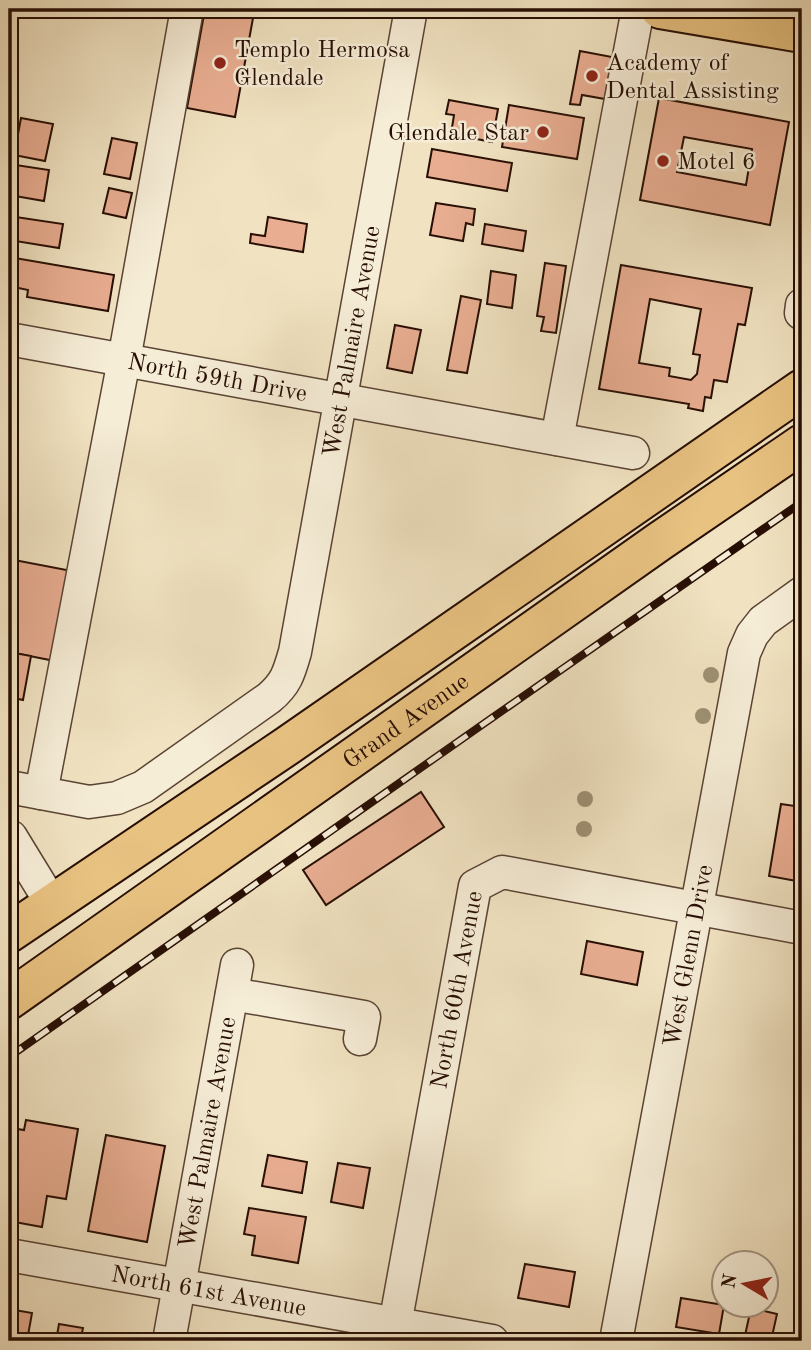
<svg xmlns="http://www.w3.org/2000/svg" width="811" height="1350" viewBox="0 0 811 1350" font-family="'Old Standard TT',serif">
<style>
.building{fill:#e9ae92;stroke:#270e04;stroke-width:2;fill-rule:evenodd}
.lines{fill:none;stroke-linecap:round;stroke-linejoin:round}
.minor-casing{stroke:#5a4334;stroke-width:35}
.major-casing{stroke:#270e04;stroke-width:42}
.highway-casing{stroke:#270e04;stroke-width:42}
.minor{stroke:#f6edd7;stroke-width:32}
.major{stroke:#e8c281;stroke-width:38}
.highway{stroke:#e8c281;stroke-width:38}
.rail-casing{stroke:#270e04;stroke-width:8}
.rail{stroke:#f6edd7;stroke-width:5;stroke-dasharray:16;stroke-linecap:butt}
.tree{fill:#9e9175}
.poi-dot{fill:#8f2418;stroke:#f6edd7;stroke-width:2.5}
.labels{text-anchor:middle;stroke-width:5;stroke-linejoin:round;paint-order:stroke}
.poi-label{font-size:24px;fill:#270e04;stroke:#f6edd7;text-anchor:start}
.street-label{font-size:24px;fill:#270e04;stroke:#f6edd7}
</style>
<rect width="100%" height="100%" fill="#f1e3c2"/>
<filter id="stains"><feTurbulence type="fractalNoise" baseFrequency=".00286" numOctaves="4"/><feColorMatrix values="0 0 0 0 .2 0 0 0 0 .09 0 0 0 0 .02 0 0 0 .5 -.17"/></filter>
<radialGradient id="worn" r=".72"><stop offset=".6" stop-color="#630" stop-opacity="0"/><stop offset="1" stop-color="#630" stop-opacity=".3"/></radialGradient>
<g class="building">
<polygon points="205,9 253,18 235,117 187,108"/>
<polygon points="580,51 612,57 605,99 582,95 580,105 570,104"/>
<path d="M659 98 789 122 770 225 640 200ZM684 137 752 149 746 185 677 172Z"/>
<polygon points="449,100 498,109 492,142 451,134 454,115 446,114"/>
<polygon points="509,105 584,118 577,159 502,147"/>
<polygon points="21,118 53,124 45,161 14,155"/>
<polygon points="112,138 137,143 130,179 104,174"/>
<polygon points="432,149 512,163 507,191 427,177"/>
<polygon points="9,164 49,170 44,201 9,195"/>
<polygon points="109,188 132,193 126,218 103,213"/>
<polygon points="436,203 475,209 473,225 466,223 463,241 430,235"/>
<polygon points="9,216 63,224 59,248 9,240"/>
<polygon points="268,217 307,224 303,252 250,243 251,234 265,236"/>
<polygon points="485,224 526,231 523,251 482,244"/>
<polygon points="9,257 114,275 108,311 27,297 28,290 9,286"/>
<polygon points="545,263 566,266 556,333 541,331 544,317 537,316"/>
<path d="M621 265 752 288 745 325 738 324 727 382 714 380 711 398 705 397 703 411 688 408 689 404 599 389ZM650 299 701 309 693 354 700 355 697 374 691 380 669 376 670 368 639 363Z"/>
<polygon points="491,271 516,275 512,308 487,304"/>
<polygon points="461,296 481,300 467,373 447,370"/>
<polygon points="395,325 421,330 412,373 387,368"/>
<polygon points="9,559 77,572 60,662 9,652"/>
<polygon points="9,652 31,656 23,700 9,697"/>
<polygon points="798,723 802,724 802,747 794,745"/>
<polygon points="421,792 444,827 326,905 303,870"/>
<polygon points="781,804 802,807 802,882 769,876"/>
<polygon points="587,941 643,952 637,985 581,974"/>
<polygon points="26,1120 78,1129 66,1199 47,1196 42,1227 9,1221 15,1188 9,1187 9,1143 11,1128 24,1130"/>
<polygon points="106,1135 165,1146 147,1242 88,1231"/>
<polygon points="268,1155 307,1162 302,1193 262,1186"/>
<polygon points="338,1163 370,1168 363,1208 331,1202"/>
<polygon points="249,1208 306,1217 298,1263 252,1255 255,1236 244,1234"/>
<polygon points="525,1264 575,1272 569,1307 518,1298"/>
<polygon points="681,1298 724,1305 719,1334 676,1327"/>
<polygon points="751,1308 777,1314 771,1341 744,1340"/>
<polygon points="9,1309 32,1313 27,1341 9,1341"/>
<polygon points="59,1324 83,1328 81,1338 99,1341 56,1341"/>
</g>
<g class="lines">
<g class="minor-casing">
<g id="minor">
<polyline points="801,313 802,305"/>
<path id="s1" d="M9 339 633 453"/>
<polyline points="557,439 638,9"/>
<path id="s2" d="M9 787 89 802 117 798 143 787 269 698C286 684 289 673 295 652L411 9"/>
<polyline points="41,793 124,360 187,9"/>
<polyline points="9,838 11,837 52,904"/>
<polyline points="232,994 364,1017 360,1039"/>
<path id="s3" d="M9 1255 492 1341"/>
<path id="s4" d="M169 1341 237 965"/>
<path id="s5" d="M392 1341 475 886 502 872 802 928"/>
<path id="s6" d="M616 1341 744 653 752 635 763 621 802 593"/>
</g>
</g>
<g class="major-casing">
<polyline id="major" points="660,9 802,33"/>
</g>
<g class="highway-casing">
<g id="highway">
<polyline points="9,933 287,746 802,389"/>
<path id="s7" d="M9 1000 660 541 802 444"/>
</g>
</g>
<use href="#minor" class="minor"/>
<use href="#major" class="major"/>
<use href="#highway" class="highway"/>
<g class="rail-casing">
<polyline id="rail" points="9,1057 479,727 802,502"/>
</g>
<use href="#rail" class="rail"/>
</g>
<g class="tree">
<circle cx="711" cy="675" r="8"/>
<circle cx="703" cy="716" r="8"/>
<circle cx="585" cy="799" r="8"/>
<circle cx="584" cy="829" r="8"/>
</g>
<g class="poi-dot">
<circle cx="220" cy="63" r="7"/>
<circle cx="592" cy="76" r="7"/>
<circle cx="543" cy="132" r="7"/>
<circle cx="663" cy="161" r="7"/>
</g>
<g class="labels">
<g class="poi-label">
<text x="234" y="57">Templo Hermosa<tspan x="234" dy="28">Glendale</tspan></text>
<text x="606" y="70">Academy of<tspan x="606" dy="28">Dental Assisting</tspan></text>
<text x="529" y="140" text-anchor="end">Glendale Star</text>
<text x="677" y="169">Motel 6</text>
</g>
<g class="street-label">
<text dy="8" stroke="none"><textPath href="#s2" startOffset="662">West Palmaire Avenue</textPath></text>
<text dy="8" stroke="none"><textPath href="#s1" startOffset="212">North 59th Drive</textPath></text>
<text dy="8" stroke="none"><textPath href="#s7" startOffset="485">Grand Avenue</textPath></text>
<text dy="8" stroke="none"><textPath href="#s6" startOffset="392">West Glenn Drive</textPath></text>
<text dy="8" stroke="none"><textPath href="#s5" startOffset="357">North 60th Avenue</textPath></text>
<text dy="8" stroke="none"><textPath href="#s4" startOffset="212">West Palmaire Avenue</textPath></text>
<text dy="8" stroke="none"><textPath href="#s3" startOffset="203">North 61st Avenue</textPath></text>
</g>
</g>
<rect width="811" height="1350" fill="none" stroke="#f1e3c2" stroke-width="35"/>
<rect x="10" y="10" width="790" height="1329" fill="none" stroke="#270e04" stroke-width="3.5"/>
<rect x="18" y="18" width="776" height="1315" fill="none" stroke="#270e04" stroke-width="2"/>
<g transform="translate(745 1284) rotate(280)"><circle r="33" fill="#f6edd7" stroke="#a39483" stroke-width="2"/>
<path d="M0-5L12 26L0 18L-12 26Z" fill="#8f2418"/>
<text y="-10" font-size="19" font-weight="bold" text-anchor="middle" fill="#270e04">N</text>
</g>
<rect width="100%" height="100%" filter="url(#stains)"/>
<rect width="100%" height="100%" fill="url(#worn)"/>
</svg>
